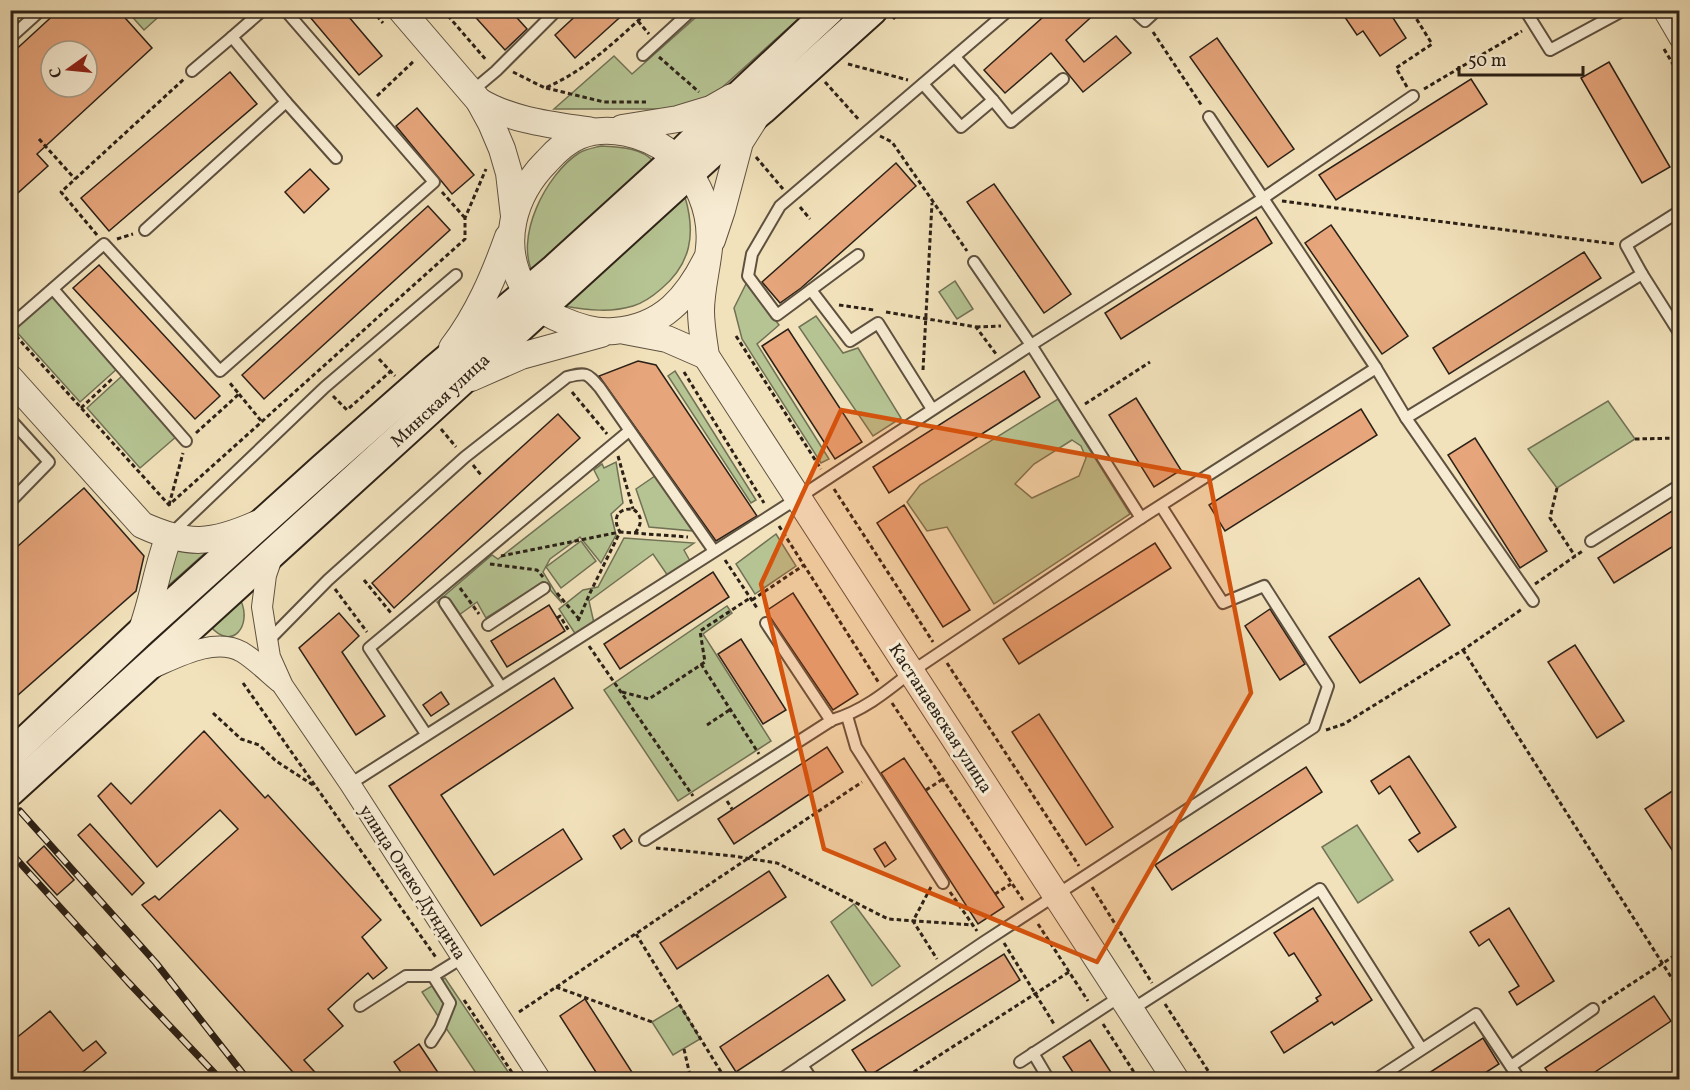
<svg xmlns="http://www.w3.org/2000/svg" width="1690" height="1090" viewBox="0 0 1690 1090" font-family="Vollkorn,serif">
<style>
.green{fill:#b6c493;stroke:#717255;stroke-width:1.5;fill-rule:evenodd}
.building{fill:#e6a57b;stroke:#2c2117;stroke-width:1.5;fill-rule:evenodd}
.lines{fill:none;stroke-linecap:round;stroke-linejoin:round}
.service-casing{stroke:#5e5140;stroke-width:14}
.minor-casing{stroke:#5e5140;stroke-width:22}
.tertiary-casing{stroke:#5e5140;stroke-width:28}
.secondary-casing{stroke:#2c2117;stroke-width:32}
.path{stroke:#2c2117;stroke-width:3;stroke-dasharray:4.5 3;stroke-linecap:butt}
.service{stroke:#f7ecd3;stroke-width:10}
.minor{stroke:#f7ecd3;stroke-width:20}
.tertiary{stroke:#f7ecd3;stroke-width:26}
.secondary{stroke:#f7ecd3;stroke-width:28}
.rail-casing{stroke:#2c2117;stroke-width:7}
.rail{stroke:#f7ecd3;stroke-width:4.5;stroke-dasharray:14;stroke-linecap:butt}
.marked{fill:#d5530d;fill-opacity:0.2;stroke:#d5530d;stroke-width:4.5;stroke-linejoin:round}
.labels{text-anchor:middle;stroke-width:6;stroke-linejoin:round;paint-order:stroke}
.street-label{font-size:18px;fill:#2c2117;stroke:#f7ecd3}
</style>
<rect width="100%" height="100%" fill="#f2e2bb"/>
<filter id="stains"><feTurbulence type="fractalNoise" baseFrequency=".00333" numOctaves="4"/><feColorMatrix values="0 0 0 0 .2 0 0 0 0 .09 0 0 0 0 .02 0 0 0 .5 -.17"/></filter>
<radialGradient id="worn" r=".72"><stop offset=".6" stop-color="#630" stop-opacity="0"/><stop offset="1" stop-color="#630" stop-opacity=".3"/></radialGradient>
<g class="green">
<polygon points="127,11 165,11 144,30"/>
<polygon points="703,11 807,11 716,93 704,101 673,109 554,109 614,56 632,74"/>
<path d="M601 146C617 147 641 147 653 161L534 275C513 239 546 174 579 153 586 149 593 148 601 146Z"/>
<path d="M681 196 685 197C696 234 691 264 661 289 653 296 643 303 633 306 610 313 588 310 564 306Z"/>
<polygon points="955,281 973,309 957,319 939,292"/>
<polygon points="747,282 779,325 757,344 829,459 821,463 742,339 734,308"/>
<polygon points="52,295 118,368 80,402 14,329"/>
<polygon points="816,316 843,353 858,348 901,418 873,436 799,327"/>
<polygon points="675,371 756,500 751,503 668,376"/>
<polygon points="123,375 177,436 140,468 87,408"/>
<path d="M1058 399 1130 514 994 604 947 527 927 531 907 502 920 485ZM1072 440 1081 446 1086 458 1079 476 1032 498 1015 484 1034 464Z"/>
<polygon points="1608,401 1635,439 1557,488 1528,449"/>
<polygon points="616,462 623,503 611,514 616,535 601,563 580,537 550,559 543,572 562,603 543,582 486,618 477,602 452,620 437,602 492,555 498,559 599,480 594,470 602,464 604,468"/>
<polygon points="655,476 694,531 649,527 636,489"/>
<polygon points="776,534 796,566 755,594 736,564"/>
<polygon points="624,538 694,543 684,550 690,561 668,576 653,554 589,601 594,623 576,635 559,609 583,590 598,587"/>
<polygon points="581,541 596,561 561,588 546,567"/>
<polygon points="177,549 204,551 205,553 169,585 167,583"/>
<path d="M241 601C252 626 232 651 211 627Z"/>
<polygon points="727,606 732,613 703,634 771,741 678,801 604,690"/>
<polygon points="1357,825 1393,880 1358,903 1322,847"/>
<polygon points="854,904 900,966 872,986 831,922"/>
<polygon points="445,978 513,1079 480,1079 422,992"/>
<polygon points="680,1005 700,1039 673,1055 652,1022"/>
</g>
<g class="building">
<path d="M59 10H118L152 48 37 154 48 166 10 200V55ZM51 51H87V87H51Z"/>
<polygon points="304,10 343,10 382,56 359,75"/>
<polygon points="469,10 510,10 527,29 505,50"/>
<polygon points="582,10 628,10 575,58 555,35"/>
<polygon points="1051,10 1099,10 1066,40 1084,62 1116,36 1131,53 1083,92 1051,53 1005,93 984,70"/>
<polygon points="1340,10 1388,10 1406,38 1380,56 1363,31 1357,35"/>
<polygon points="1217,38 1294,149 1268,167 1190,57"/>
<polygon points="1609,62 1670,167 1642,183 1581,78"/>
<polygon points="230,72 257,104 109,231 81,198"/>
<polygon points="1471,79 1487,104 1336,200 1319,175"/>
<polygon points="417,108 474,175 452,194 396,126"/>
<polygon points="896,163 916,186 801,288 780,303 762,282"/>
<polygon points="310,169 329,189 304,213 285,192"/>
<polygon points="994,184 1071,294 1044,313 967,202"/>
<polygon points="428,206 450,230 264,399 242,375"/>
<polygon points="1256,217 1272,243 1121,339 1105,313"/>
<polygon points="1331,225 1408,336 1382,354 1305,243"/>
<polygon points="1584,252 1601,278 1449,374 1433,348"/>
<polygon points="99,265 220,396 195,419 73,288"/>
<polygon points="788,329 862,442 835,459 762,346"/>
<polygon points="638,361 656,365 757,516 716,541 599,376"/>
<polygon points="1024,371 1040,397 889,493 873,467"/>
<polygon points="1136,398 1181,470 1154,487 1109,415"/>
<polygon points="1361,409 1377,435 1225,531 1209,505"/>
<polygon points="558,414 580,438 394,608 372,583"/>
<polygon points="1475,438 1547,551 1520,568 1448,455"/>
<polygon points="84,488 144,556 136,591 10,702 10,553"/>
<polygon points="904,505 970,610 943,627 877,523"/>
<polygon points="1680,506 1680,542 1614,583 1598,558"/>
<polygon points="1155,543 1171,568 1019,664 1003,639"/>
<polygon points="713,572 729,597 620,669 604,644"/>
<polygon points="1419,578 1450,625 1360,683 1329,637"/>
<polygon points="793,593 858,694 833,710 766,611"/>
<polygon points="549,605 565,631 507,667 491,641"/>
<polygon points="1270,609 1305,664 1280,680 1245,626"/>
<polygon points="339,613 359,636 342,652 385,716 356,735 299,648"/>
<polygon points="741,639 786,710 763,724 718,654"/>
<polygon points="1575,645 1624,721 1597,738 1548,662"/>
<polygon points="554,678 573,708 441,795 494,875 563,829 582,859 481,926 389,786"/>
<polygon points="441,692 449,704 431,716 423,705"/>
<polygon points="1039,714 1113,827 1086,845 1012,732"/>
<polygon points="204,731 265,798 268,795 381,920 362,937 387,968 373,979 368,973 328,1009 343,1026 304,1060 322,1080 300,1080 142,905 155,896 159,900 238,829 220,810 157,867 98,796 111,783 131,804"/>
<polygon points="827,747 843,772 734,844 718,819"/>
<polygon points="1409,756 1456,827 1418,852 1409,840 1420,833 1390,786 1379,794 1371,781"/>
<polygon points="904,758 1004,907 978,924 881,773"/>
<polygon points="1306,767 1322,792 1172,890 1155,865"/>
<polygon points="1680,786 1680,862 1645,809"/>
<polygon points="90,824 144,883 132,895 78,835"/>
<polygon points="624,829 632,841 621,849 613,836"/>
<polygon points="885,842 896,859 885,867 874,849"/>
<polygon points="44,846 74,880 57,895 27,862"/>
<polygon points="769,871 786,897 677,969 660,943"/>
<polygon points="1313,908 1372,1000 1334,1025 1332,1022 1284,1053 1271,1032 1318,1001 1316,998 1321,995 1294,953 1289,956 1274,933"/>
<polygon points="1509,908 1554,981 1517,1005 1509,992 1519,986 1489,939 1479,946 1470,932"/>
<polygon points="1004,954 1020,980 869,1076 852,1050"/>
<polygon points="828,975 845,1000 736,1072 720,1047"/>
<polygon points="1654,996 1671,1021 1583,1080 1553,1080 1545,1068"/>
<polygon points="585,999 637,1080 601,1080 560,1016"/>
<polygon points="50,1011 83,1051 96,1041 106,1053 73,1080 10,1080 10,1043"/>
<polygon points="1483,1038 1499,1064 1474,1080 1418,1080"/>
<polygon points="1090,1040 1116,1080 1078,1080 1063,1057"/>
<polygon points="419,1044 443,1080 406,1080 394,1062"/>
</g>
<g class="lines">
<g class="service-casing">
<g id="service">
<polyline points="1133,10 1145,21 1157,10"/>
<polyline points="1525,10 1550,50 1624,10"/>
<polyline points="10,38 41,10"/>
<polyline points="643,55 692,10"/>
<polyline points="192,71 232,37"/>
<polyline points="923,84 961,127 993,100 955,57"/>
<polyline points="471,92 496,71 557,10"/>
<polyline points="993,100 1011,122 1063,79"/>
<polyline points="286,102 336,158"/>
<polyline points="1209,117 1376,368 1406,418 1533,601"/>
<polyline points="145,230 286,102 232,37 263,10"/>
<polyline points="858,255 777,315 748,276 752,254 780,206 1009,10"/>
<polyline points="974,262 1031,345 1141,518"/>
<polyline points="1642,274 1680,334"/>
<polyline points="53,289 186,441"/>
<polyline points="811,290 850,341 878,323 932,409"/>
<polyline points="10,326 104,244 220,371 434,182 285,10"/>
<polyline points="1406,418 1642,274 1626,245 1680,211"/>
<polyline points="10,419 49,462 12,500"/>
<polyline points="171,534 325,387 456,275"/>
<polyline points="1591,541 1680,485"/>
<polyline points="445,603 501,687"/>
<polyline points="766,623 831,721"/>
<polyline points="488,625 544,588"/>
<path d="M267 642 328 580 465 457 567 377C587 372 587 373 600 388L714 551"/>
<polyline points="847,716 856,747 943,883"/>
<polyline points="426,734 369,648 629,431"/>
<polyline points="350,784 798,498 1031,345 1262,199 1413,96"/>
<path d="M645 840 832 720C863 711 886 692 911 672L1141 518 1376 368"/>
<polyline points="360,1006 406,976 433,976 462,958"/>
<polyline points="1131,1010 1320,889 1421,1048"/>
<polyline points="431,1042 440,1028 450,1003 433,976"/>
<polyline points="1033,1053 1049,1080"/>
<polyline points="1020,1062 1121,996"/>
<polyline points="802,1065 812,1080"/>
<polyline points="1511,1066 1593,1009"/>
<polyline points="780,1080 984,942 1314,727 1328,686 1264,586 1223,603 1161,506"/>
<polyline points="1375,1080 1476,1014 1520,1080"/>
</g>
</g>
<g class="minor-casing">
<g id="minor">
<polyline points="1663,10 1680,39"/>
<polyline points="273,555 266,575 262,607 270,657 283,686 350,784 541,1080"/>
<path d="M155 667C180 656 216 637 242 652 255 660 267 672 279 682"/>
</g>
</g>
<g class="tertiary-casing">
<g id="tertiary">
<polyline points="401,10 479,101 491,123 502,149 509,173 514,216"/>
<path d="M479 101C512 121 554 125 592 131"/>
<polyline points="622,128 678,119 711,109 732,97"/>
<polyline points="712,240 722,210 740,142 754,120"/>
<path d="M708 256C688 297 663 327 614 331 596 333 578 327 562 320 546 314 533 303 524 288 499 245 513 195 547 161 556 151 567 141 579 136 608 124 645 134 669 152 697 174 713 212 709 248 707 269 701 290 701 311 701 326 704 342 706 356L1176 1080"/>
<polyline points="625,331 667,339 706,356"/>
<path d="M452 348C478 314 494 276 508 237"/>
<path d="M10 378 142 525C188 546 212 544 257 524"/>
<polyline points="471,378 521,356 601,334"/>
<path d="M141 632C153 600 157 567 169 536"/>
</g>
</g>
<g class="secondary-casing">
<g id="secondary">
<polyline points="10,755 141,632 323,468 434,370 553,270 676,158 730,104 830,10"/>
<polyline points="10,792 733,134 762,110 873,10"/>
</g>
</g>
<g class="path">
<polyline points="372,10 383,23"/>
<polyline points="443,10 487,61"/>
<polyline points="1642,10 1645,17"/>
<polyline points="893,19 903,10"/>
<polyline points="638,21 649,34"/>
<polyline points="1153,32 1202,106"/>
<polyline points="1664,49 1680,76"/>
<polyline points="659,57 699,92"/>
<polyline points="848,64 908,80"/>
<path d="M513 72 545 88C587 70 615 41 650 10"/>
<polyline points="825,82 860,121"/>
<polyline points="1407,87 1396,68 1432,44 1411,10"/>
<polyline points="546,88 604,102 646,102"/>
<polyline points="1424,89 1522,31"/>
<polyline points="377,96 415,60"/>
<polyline points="880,136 892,142 967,251"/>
<polyline points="39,139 75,179"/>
<polyline points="756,157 783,189"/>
<polyline points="442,192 465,218"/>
<polyline points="1282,201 1615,244"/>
<polyline points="800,207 810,219"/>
<polyline points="97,235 61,192 184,79"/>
<polyline points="117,239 133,234"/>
<polyline points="839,305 874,310"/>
<polyline points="886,312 976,327 996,354"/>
<polyline points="976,327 1001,326"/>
<polyline points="16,336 169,505 465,239 465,218 486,169"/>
<polyline points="736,336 821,469"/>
<polyline points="379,359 395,376"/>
<polyline points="923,370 932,203"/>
<polyline points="684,372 764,503"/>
<polyline points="572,392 607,434"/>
<polyline points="239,394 262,422"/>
<polyline points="333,396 347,410 391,371"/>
<polyline points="1085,404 1150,362"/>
<polyline points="81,408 113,378"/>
<polyline points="441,429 456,447"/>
<polyline points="196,433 239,394 229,382"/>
<polyline points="1635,439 1680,438"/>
<polyline points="618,456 633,509"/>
<polyline points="473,465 481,475"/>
<polyline points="1557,488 1550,518 1575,556"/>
<polyline points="834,489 933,642"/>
<polyline points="169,505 183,453"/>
<polyline points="779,526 879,683"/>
<path d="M501 556 620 532C612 519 617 508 633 509 643 516 642 524 635 533"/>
<polyline points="725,560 757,608"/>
<polyline points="490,564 537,570 543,577"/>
<polyline points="364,580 391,613"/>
<polyline points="1535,584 1584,550"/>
<polyline points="460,588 479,614"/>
<polyline points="335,589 367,632"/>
<polyline points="557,593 579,619"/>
<polyline points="752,600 804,565"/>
<polyline points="557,618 560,616 569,631"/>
<polyline points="578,621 590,593 620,532 688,537"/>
<polyline points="589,646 693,796"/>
<polyline points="1463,650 1680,991"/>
<polyline points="947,663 1079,866"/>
<polyline points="701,664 759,754"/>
<polyline points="243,683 437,959"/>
<polyline points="622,692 649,699 705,662 700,631 750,598"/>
<polyline points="892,703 1023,900"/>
<polyline points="213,713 241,739 259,745 276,761 313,785"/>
<polyline points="707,725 731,709"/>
<polyline points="1326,730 1344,724 1463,650 1522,609"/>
<polyline points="926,790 943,779"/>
<polyline points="727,801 732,809"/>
<polyline points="656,848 733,856 777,863 888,919 973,925"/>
<polyline points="931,887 913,921 937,959"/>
<polyline points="1092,887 1152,983"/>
<polyline points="950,892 977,931"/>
<polyline points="995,894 1011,884"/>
<polyline points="1038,924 1088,1001"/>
<polyline points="636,934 726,1080"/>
<polyline points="1004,943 1054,1024"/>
<polyline points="556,987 652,1022"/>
<polyline points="464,1000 517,1080"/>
<polyline points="1602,1003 1680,952"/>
<polyline points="1165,1004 1214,1080"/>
<polyline points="519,1012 862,782"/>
<polyline points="1103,1024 1139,1080"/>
<polyline points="684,1049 691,1080"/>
<polyline points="901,1080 1069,972"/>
</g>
<use href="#service" class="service"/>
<use href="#minor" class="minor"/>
<use href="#tertiary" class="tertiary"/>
<use href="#secondary" class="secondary"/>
<g class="rail-casing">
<g id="rail">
<polyline points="20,811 156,963 248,1080"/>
<polyline points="10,852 128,982 221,1080"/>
</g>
</g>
<use href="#rail" class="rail"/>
</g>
<path class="marked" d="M841 410 1209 477 1251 693 1097 962 824 849 761 584Z"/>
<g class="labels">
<g class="street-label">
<text transform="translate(440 400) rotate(-43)" y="6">Минская улица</text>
<text transform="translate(941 718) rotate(57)" y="6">Кастанаевская улица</text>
<text transform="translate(413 882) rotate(57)" y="6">улица Олеко Дундича</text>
</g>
</g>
<rect width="1690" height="1090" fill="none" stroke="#f2e2bb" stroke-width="36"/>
<rect x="12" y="12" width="1666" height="1066" fill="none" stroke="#2c2117" stroke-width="3"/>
<rect x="18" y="18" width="1654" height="1054" fill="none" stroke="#2c2117" stroke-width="1.5"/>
<g transform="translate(69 69) rotate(255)"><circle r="28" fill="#f7ecd3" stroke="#a69b88" stroke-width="1.5"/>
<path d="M0-4.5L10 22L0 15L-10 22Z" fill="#8f2418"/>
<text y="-9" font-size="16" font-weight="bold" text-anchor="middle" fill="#2c2117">С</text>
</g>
<path d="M1459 66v9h124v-9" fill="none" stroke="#2c2117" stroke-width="3"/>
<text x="1468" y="66" font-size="18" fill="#2c2117" stroke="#f7ecd3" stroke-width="4.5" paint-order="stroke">50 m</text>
<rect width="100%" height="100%" filter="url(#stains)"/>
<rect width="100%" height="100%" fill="url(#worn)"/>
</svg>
